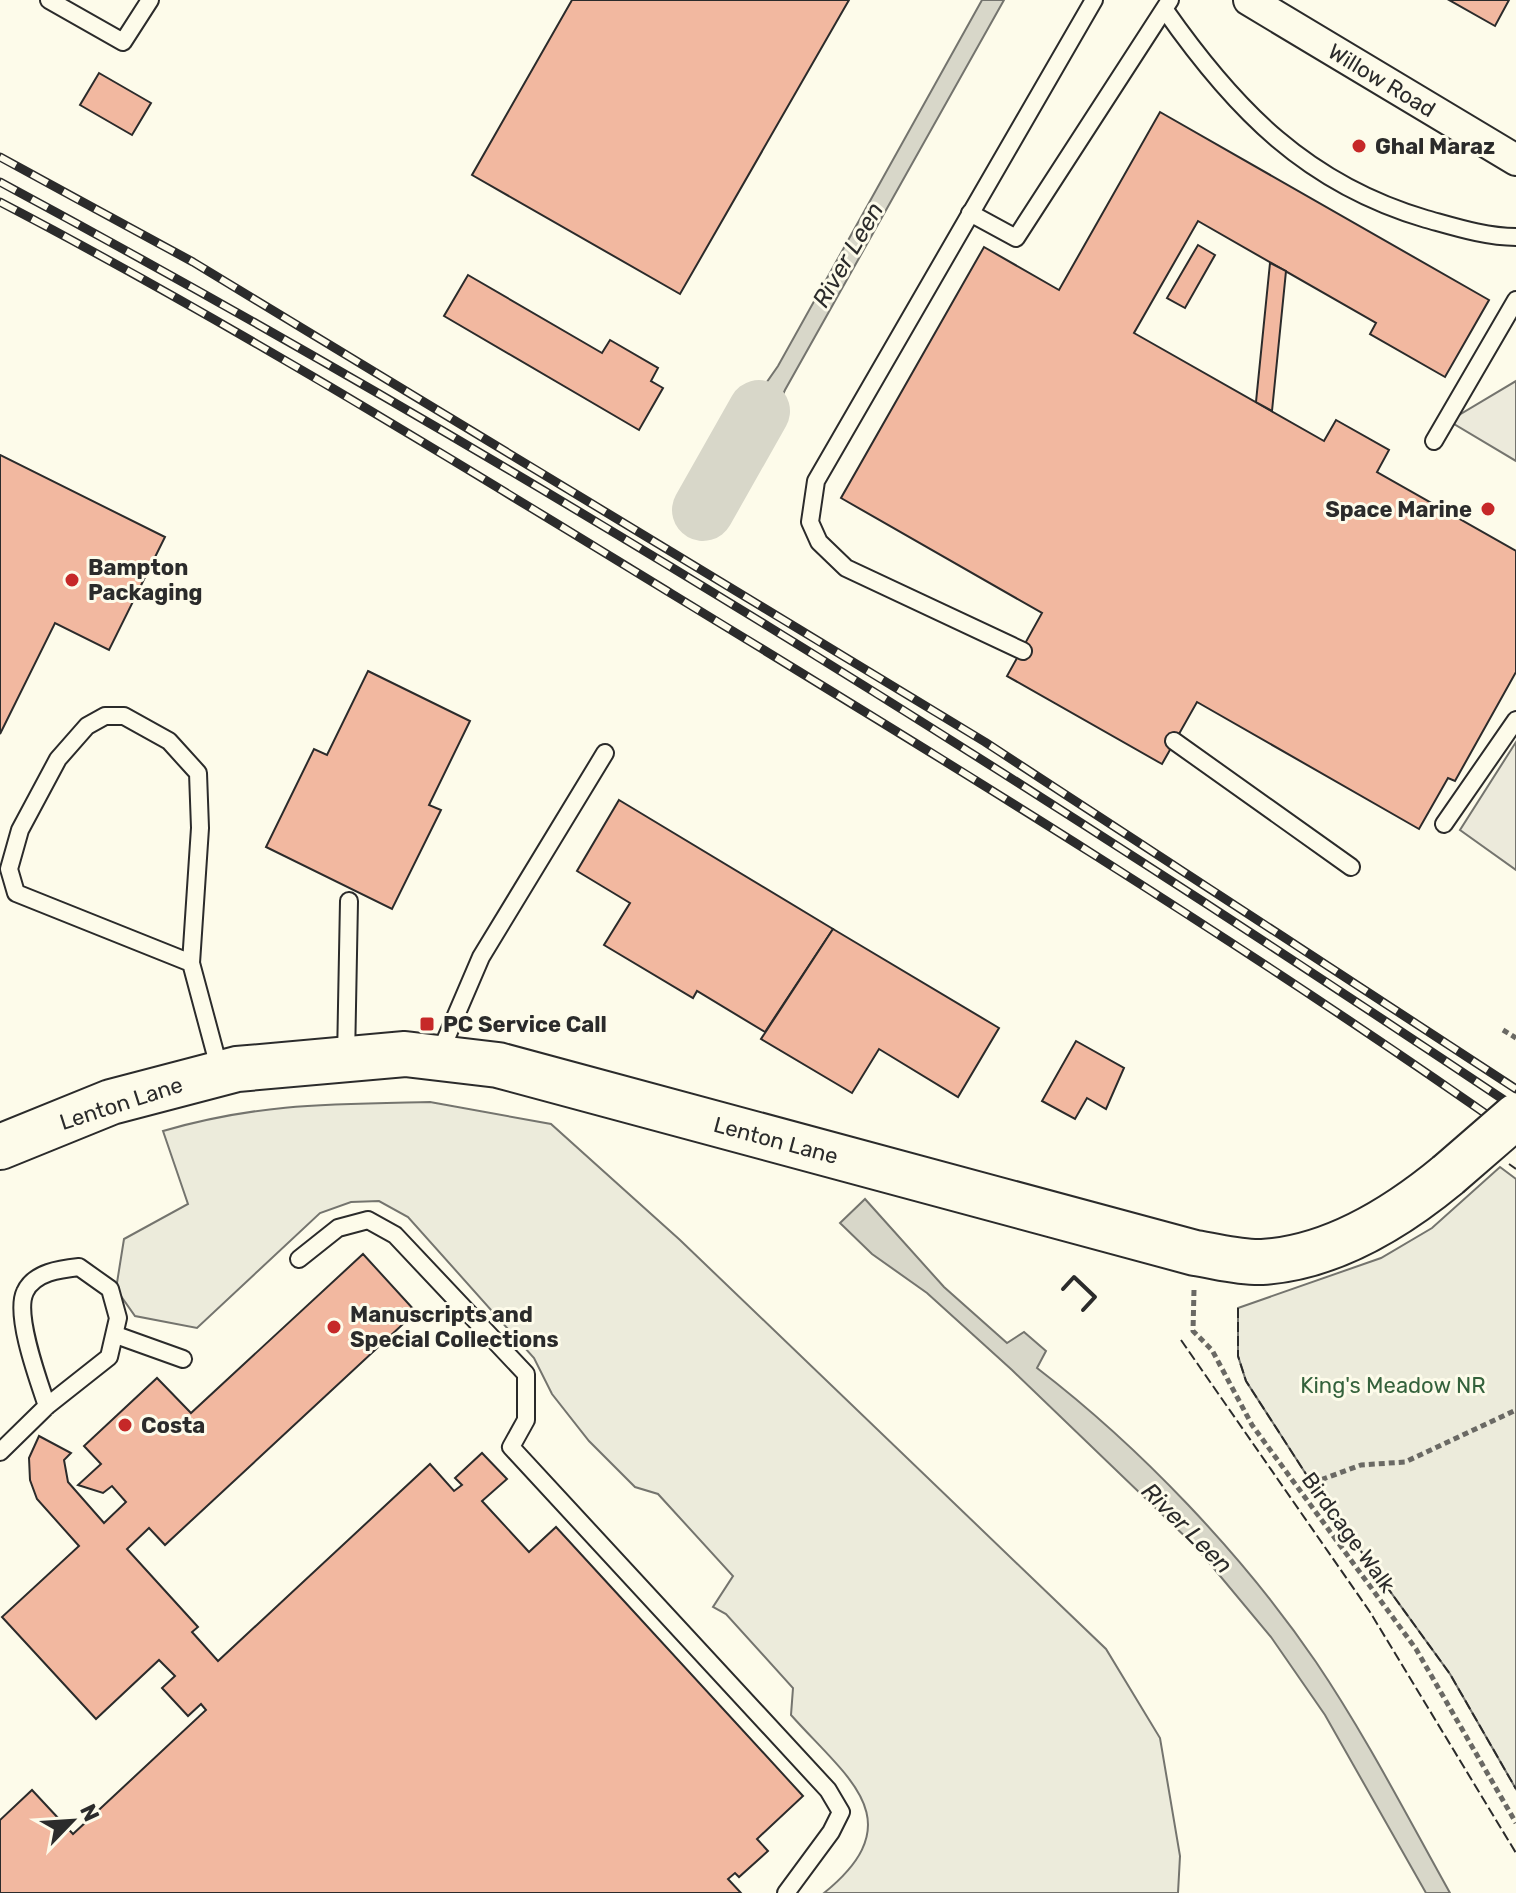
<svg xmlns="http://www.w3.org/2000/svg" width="1516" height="1893" viewBox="0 0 1516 1893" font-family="Rubik,sans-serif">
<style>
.green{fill:#ecebdb;stroke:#74746e;stroke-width:2}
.parking{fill:#eceadb;stroke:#74746e;stroke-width:2}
.water{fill:#d8d7c9;stroke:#74746e;stroke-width:2}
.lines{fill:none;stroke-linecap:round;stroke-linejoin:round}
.river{stroke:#d8d7c9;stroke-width:62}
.building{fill:#f2b8a0;stroke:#2b2b2b;stroke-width:2}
.lane-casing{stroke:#2b2b2b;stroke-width:20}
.street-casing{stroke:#2b2b2b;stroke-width:34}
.secondary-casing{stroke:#2b2b2b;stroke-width:48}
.path{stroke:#6a6964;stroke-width:5;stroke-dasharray:6 4;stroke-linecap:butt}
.lane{stroke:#fdfbea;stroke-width:16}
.street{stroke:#fdfbea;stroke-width:30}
.secondary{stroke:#fdfbea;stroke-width:44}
.rail-casing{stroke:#2b2b2b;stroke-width:9}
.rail{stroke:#fdfbea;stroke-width:6;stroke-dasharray:18;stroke-linecap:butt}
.secondary-bridge-casing{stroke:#2b2b2b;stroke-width:48;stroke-linecap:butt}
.secondary-bridge{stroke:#fdfbea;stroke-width:44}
.fence{stroke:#2b2b2b;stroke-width:2;stroke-dasharray:10 4;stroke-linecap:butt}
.wall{stroke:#2b2b2b;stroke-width:4}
.poi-dot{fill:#c62828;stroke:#fdfbea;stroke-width:3}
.labels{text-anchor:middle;stroke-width:6;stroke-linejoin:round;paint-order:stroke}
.street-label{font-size:22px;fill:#2b2b2b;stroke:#fdfbea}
.poi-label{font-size:22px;font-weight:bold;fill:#2b2b2b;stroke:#fdfbea;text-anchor:start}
.park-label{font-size:22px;fill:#34623c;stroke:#fdfbea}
.water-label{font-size:24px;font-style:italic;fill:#2b2b2b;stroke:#fdfbea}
</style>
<rect width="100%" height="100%" fill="#fdfbea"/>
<g class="green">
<path d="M430 1102 551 1124 680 1240 1106 1649 1160 1738 1180 1856 1178 1893H824C914 1820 847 1778 791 1715L793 1688 726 1614 713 1607 733 1576 658 1494 635 1487 589 1441 552 1394 534 1358 408 1217 379 1201 351 1202 320 1213 197 1328 135 1316 116 1289 124 1239 188 1204 163 1131C259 1103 332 1104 430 1102Z"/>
<polygon points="1500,1167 1516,1179 1516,1789 1450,1674 1313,1485 1246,1381 1238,1356 1238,1308 1381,1258 1432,1228"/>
</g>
<g class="parking">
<polygon points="1516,381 1516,461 1449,421"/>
<polygon points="1516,742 1516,870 1460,830"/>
</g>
<g class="water">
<polygon points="982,0 1004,0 785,390 736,496 706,479 728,438 778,366"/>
<path d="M865 1199 944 1287 1007 1343 1024 1332 1046 1351 1037 1368C1140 1447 1243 1555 1316 1662 1366 1736 1407 1816 1450 1893H1426L1325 1715 1271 1637 1196 1547 1012 1370 927 1293 872 1254 840 1223Z"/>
</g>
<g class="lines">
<polyline class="river" points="703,510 759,411"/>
</g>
<g class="building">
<polygon points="572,0 849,0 680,294 472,175"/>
<polygon points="1449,0 1509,0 1495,26"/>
<polygon points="99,73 151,103 132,135 80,105"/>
<polygon points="1160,112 1489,300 1445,377 1370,334 1376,323 1198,221 1134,333 1324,441 1336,420 1389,450 1377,472 1516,551 1516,672 1455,781 1448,778 1419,829 1197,702 1162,764 1007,676 1042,613 841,498 984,247 1059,290"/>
<polygon points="1198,245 1215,255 1185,308 1167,298"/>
<polygon points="1270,263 1286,271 1272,411 1256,402"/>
<polygon points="468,275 602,353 610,340 658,368 651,381 663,388 639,430 444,316"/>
<polygon points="0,455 165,537 109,650 55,623 0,734"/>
<polygon points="368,671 470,721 429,805 441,810 392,909 266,847 314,749 327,755"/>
<polygon points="619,800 833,929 765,1032 697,991 693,998 604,945 630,903 577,871"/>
<polygon points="833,929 999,1028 958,1097 879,1049 852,1093 761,1039"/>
<polygon points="1076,1041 1124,1068 1106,1109 1087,1098 1075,1119 1042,1101"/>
<polygon points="363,1254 416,1312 165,1545 149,1528 127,1549 198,1627 192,1632 218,1661 430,1464 454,1491 462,1485 455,1478 482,1453 507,1479 482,1501 529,1552 556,1527 803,1796 757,1839 768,1851 739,1877 735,1873 728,1879 741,1893 0,1893 0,1820 32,1790 73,1834 206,1710 201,1704 188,1716 162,1688 175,1676 159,1660 96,1719 2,1617 79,1546 37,1499 30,1480 29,1458 39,1436 71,1453 64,1460 68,1482 104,1523 126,1502 112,1486 103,1493 78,1485 101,1464 84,1446 157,1378 191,1413"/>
</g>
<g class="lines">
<g class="lane-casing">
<g id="lane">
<polyline points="49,0 123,42 150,0"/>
<path d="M1165 10C1235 110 1307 184 1426 219 1455 227 1486 237 1516 237"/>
<polyline points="970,213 1016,238 1170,0"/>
<polyline points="1434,441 1516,300"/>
<polyline points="1023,651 846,568 819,542 810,522 816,481 1094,0"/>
<polyline points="1174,741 1351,867"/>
<polyline points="1444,824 1516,720"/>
<polyline points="191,963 16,893 9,869 20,830 58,759 87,726 105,716 124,716 169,741 198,773 200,828 191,963 220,1071"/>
<polyline points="439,1055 481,957 605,753"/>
<polyline points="346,1059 349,901"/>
<polyline points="299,1259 338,1228 368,1220 395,1235 526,1374 526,1420 511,1447 828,1790 841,1812 831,1832 786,1893"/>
<polyline points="116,1335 183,1359"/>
<path d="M0 1452 47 1406 109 1357 118 1318 110 1289 79 1267C61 1269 34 1272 25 1292 14 1315 39 1382 47 1406"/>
</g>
</g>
<g class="street-casing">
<polyline id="street" points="1249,0 1516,160"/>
</g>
<g class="secondary-casing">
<path id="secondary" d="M0 1147 111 1102 237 1069 405 1054 498 1065 1195 1253C1216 1256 1240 1263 1262 1262 1330 1258 1396 1218 1448 1175"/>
</g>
<g class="path">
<polyline points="1503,1030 1516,1038"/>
<polyline points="1194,1290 1193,1331 1212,1350 1252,1425 1416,1649 1516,1823"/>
<polyline points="1312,1483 1361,1465 1405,1462 1516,1410"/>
</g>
<use href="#lane" class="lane"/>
<use href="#street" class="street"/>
<use href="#secondary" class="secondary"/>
<g class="rail-casing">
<g id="rail">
<polyline points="0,157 193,262 985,742 1516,1089"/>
<path d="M0 182C522 463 1024 779 1516 1108"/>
<path d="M0 202C230 322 451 459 672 594 958 768 1243 943 1516 1135"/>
</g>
</g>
<use href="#rail" class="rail"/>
<g class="secondary-bridge-casing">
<polyline id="secondary-bridge" points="1448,1175 1516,1116"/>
</g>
<use href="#secondary-bridge" class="secondary-bridge"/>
<g class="fence">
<polyline points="1509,1164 1516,1169"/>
<polyline points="1238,1308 1238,1356 1246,1381 1313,1485 1450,1674 1516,1789"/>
<polyline points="1181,1340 1370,1612 1516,1853"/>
</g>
<polyline class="wall" points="1063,1289 1074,1277 1095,1297 1083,1310"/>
</g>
<g class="poi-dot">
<circle cx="1359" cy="146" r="8"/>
<circle cx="1488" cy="509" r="8"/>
<circle cx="72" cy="580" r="8"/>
<rect x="419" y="1016" width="16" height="16" rx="4"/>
<circle cx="334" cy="1327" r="8"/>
<circle cx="125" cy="1425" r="8"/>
</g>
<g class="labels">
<g class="street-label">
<text transform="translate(1382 80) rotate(31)" y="8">Willow Road</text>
<text transform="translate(121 1103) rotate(-18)" y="8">Lenton Lane</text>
<text transform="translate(776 1140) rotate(15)" y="8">Lenton Lane</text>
<text transform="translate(1349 1532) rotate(54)" y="8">Birdcage Walk</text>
</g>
<g class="poi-label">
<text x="1375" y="154">Ghal Maraz</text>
<text x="1472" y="517" text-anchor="end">Space Marine</text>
<text x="88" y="575">Bampton<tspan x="88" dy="25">Packaging</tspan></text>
<text x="443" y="1032">PC Service Call</text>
<text x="350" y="1322">Manuscripts and<tspan x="350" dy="25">Special Collections</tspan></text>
<text x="141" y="1433">Costa</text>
</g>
<g class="park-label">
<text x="1393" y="1393">King's Meadow NR</text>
</g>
<g class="water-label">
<text transform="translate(848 255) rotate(-60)" y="8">River Leen</text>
<text transform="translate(1187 1528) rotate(45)" y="8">River Leen</text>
</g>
</g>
<g transform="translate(72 1821) rotate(65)" stroke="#fdfbea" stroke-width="6" paint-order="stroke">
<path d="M0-6L14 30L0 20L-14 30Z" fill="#2b2b2b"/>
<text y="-12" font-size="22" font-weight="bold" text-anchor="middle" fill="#2b2b2b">N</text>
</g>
</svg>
